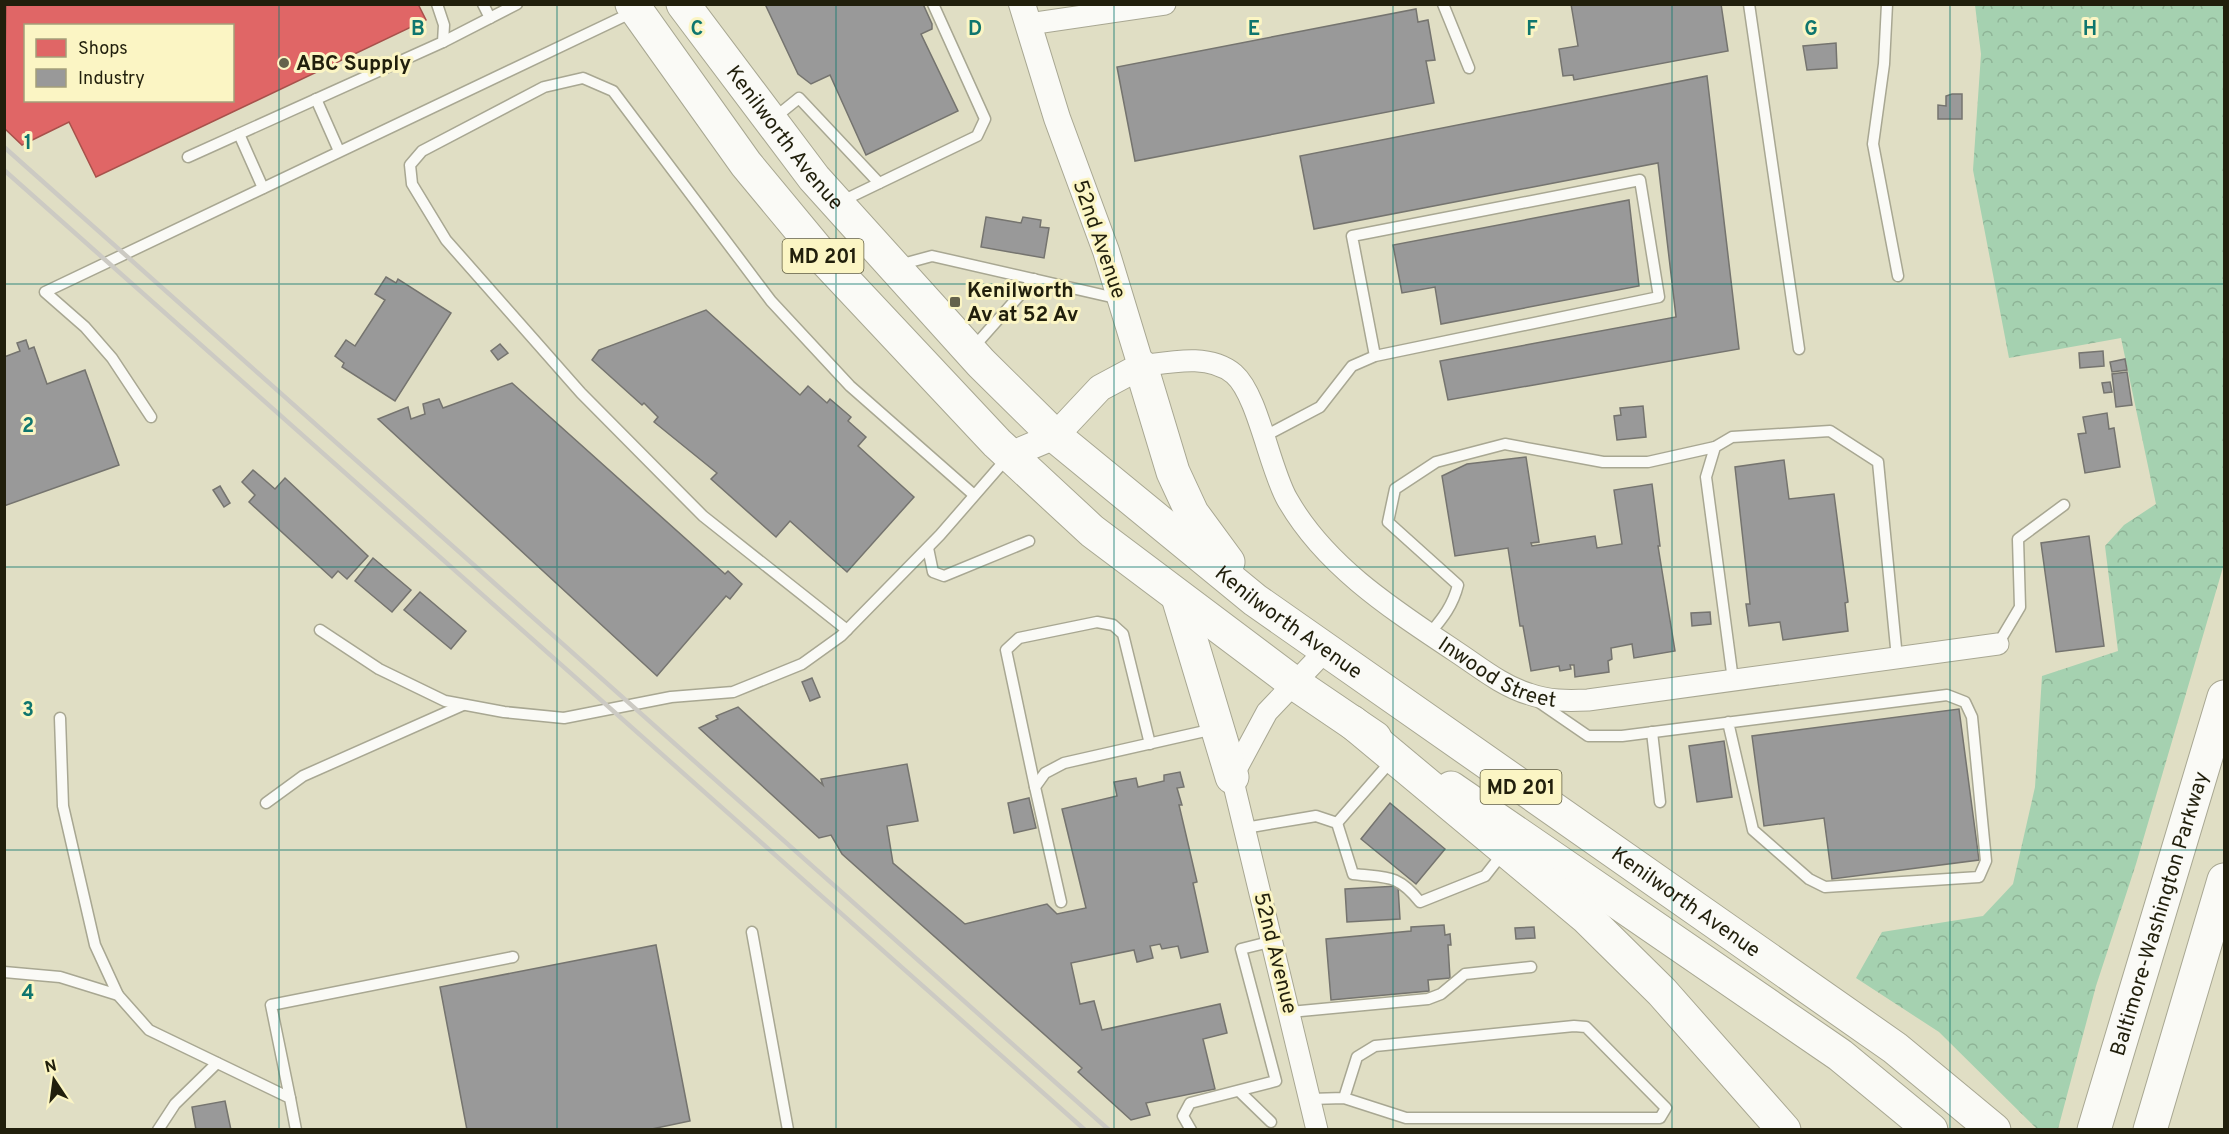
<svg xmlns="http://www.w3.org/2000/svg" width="2229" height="1134" viewBox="0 0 2229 1134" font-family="Overpass,sans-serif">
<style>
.forest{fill:url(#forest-crowns)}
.shops{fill:#e06666;stroke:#a7514b;stroke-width:1.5;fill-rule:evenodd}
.industry{fill:#999;stroke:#75746f;stroke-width:1.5}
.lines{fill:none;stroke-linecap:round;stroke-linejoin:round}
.service-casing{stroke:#a8a792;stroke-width:13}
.minor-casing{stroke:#a8a792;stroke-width:23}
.tertiary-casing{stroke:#a8a792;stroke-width:28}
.primary-casing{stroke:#a8a792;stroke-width:35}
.motorway-casing{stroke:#a8a792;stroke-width:35}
.service{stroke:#fafaf6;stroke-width:10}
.minor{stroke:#fafaf6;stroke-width:21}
.tertiary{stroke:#fafaf6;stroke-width:26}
.primary{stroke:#fafaf6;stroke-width:33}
.motorway{stroke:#fafaf6;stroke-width:33}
.rail{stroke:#cccac3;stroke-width:4.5}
.grid{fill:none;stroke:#0f766e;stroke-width:1.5;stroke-opacity:0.55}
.poi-dot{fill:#64624c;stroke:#fbf5c4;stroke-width:2}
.labels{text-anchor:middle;stroke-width:6;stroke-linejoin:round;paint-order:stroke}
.shield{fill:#fbf5c4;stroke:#625f43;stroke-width:1.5}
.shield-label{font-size:20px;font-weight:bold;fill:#211f0c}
.poi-label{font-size:21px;font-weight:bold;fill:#211f0c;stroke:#fbf5c4;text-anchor:start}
.street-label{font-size:21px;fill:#211f0c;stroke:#fbf5c4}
.grid-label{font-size:20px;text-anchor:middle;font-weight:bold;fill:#0f766e;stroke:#fbf5c4;stroke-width:6;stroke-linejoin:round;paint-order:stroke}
</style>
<defs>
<pattern id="forest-crowns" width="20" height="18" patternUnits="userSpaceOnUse" patternTransform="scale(1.5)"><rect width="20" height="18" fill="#a5d1b0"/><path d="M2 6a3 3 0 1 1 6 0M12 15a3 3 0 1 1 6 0" fill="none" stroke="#8eb396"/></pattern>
</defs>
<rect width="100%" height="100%" fill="#e0dec4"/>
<polygon class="forest" points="1975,5 2224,5 2224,564 2136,864 2096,986 2058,1129 2037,1129 1939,1032 1856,978 1882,932 1983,916 2013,884 2035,787 2042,676 2118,651 2105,546 2124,525 2156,504 2121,338 2009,358 1973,170 1981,54"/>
<path class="shops" d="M6 4H418L426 20 96 177 69 122 22 145 4 128ZM26 26H232V100H26Z"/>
<g class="industry">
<polygon points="765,4 923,4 932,24 932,29 921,34 958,111 866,155 830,75 811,84 798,74"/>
<polygon points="1571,4 1721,4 1728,51 1574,80 1573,75 1563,76 1559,49 1578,46"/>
<polygon points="1416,9 1418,22 1428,20 1435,60 1426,61 1434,103 1135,161 1117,67"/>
<polygon points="1836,43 1837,68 1807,70 1803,46"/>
<polygon points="1707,76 1739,349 1448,400 1440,361 1676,317 1658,163 1314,229 1300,156"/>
<polygon points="1952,94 1962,94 1962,119 1938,119 1938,105 1946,106 1946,96"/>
<polygon points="1629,200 1639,286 1441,324 1435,287 1402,293 1393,245"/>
<polygon points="986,217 1021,223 1023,217 1041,220 1040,227 1049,228 1044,258 981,247"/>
<polygon points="386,277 396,283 398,279 451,313 395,401 342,367 344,363 335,356 346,340 355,346 385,300 375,294"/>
<polygon points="706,310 800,395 808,386 827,403 830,399 851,417 848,421 866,437 858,446 914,497 847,572 790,521 776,537 711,479 717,473 654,422 658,417 644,403 642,405 592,360 599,350"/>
<polygon points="26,340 29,349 34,347 47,384 85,370 119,465 4,506 4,357 20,351 17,343"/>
<polygon points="500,344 508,353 498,360 491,351"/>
<polygon points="2103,351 2104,366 2080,368 2079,353"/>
<polygon points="2125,359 2127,370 2112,372 2110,362"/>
<polygon points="2127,372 2132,405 2116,407 2112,374"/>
<polygon points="2110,382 2112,392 2104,393 2102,383"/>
<polygon points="512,383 725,574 728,571 742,584 730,599 726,596 657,676 378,419 408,407 411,419 425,414 423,404 439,399 443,408"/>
<polygon points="1643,406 1646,437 1617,440 1614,416 1621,415 1620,408"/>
<polygon points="2107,413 2109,429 2114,428 2120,467 2085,473 2078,434 2086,433 2083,417"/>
<polygon points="1526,457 1539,542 1531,543 1532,546 1595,536 1597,548 1622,544 1614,490 1652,484 1660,546 1658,546 1675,651 1634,658 1632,644 1611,648 1612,659 1608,661 1609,672 1575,677 1574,665 1570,665 1571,669 1560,671 1559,666 1531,671 1523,626 1520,626 1508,548 1455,556 1442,476 1467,464"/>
<polygon points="1784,460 1789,499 1834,494 1848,602 1845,603 1848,631 1783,640 1780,622 1749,626 1746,604 1750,604 1735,467"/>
<polygon points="253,470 275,489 285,478 368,556 347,579 338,571 332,578 249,502 255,495 242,482"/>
<polygon points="220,486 230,503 224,507 213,490"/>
<polygon points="2089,536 2104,646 2056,652 2041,543"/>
<polygon points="373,558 411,590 392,612 355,581"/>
<polygon points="420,592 466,631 451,649 404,610"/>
<polygon points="1710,612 1711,624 1692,626 1691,613"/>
<polygon points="812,678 820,697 810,701 802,682"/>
<polygon points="738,707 823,785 821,779 907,764 918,821 887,826 893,863 965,924 1047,904 1057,914 1086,908 1062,809 1117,796 1114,782 1136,778 1138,787 1164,781 1164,775 1180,772 1184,787 1177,788 1182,805 1179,805 1197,882 1193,883 1208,952 1181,958 1178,946 1162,949 1160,944 1150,946 1153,958 1137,962 1134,950 1071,963 1080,1004 1094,1001 1102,1030 1220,1004 1227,1033 1203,1039 1215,1089 1146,1103 1150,1115 1131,1120 1078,1072 1082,1068 842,854 831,835 819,838 699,728 718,719 716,716"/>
<polygon points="1959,709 1979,860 1832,879 1824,818 1764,826 1752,736"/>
<polygon points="1724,741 1732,797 1697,802 1689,746"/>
<polygon points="1029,798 1036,828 1014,833 1008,803"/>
<polygon points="1390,803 1445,849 1416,884 1361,839"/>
<polygon points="1398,886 1400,919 1347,922 1345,889"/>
<polygon points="1444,925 1445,935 1450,934 1451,945 1448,945 1450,978 1428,980 1429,991 1331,1000 1326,939 1411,931 1411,927"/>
<polygon points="1534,927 1535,938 1516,939 1515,928"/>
<polygon points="656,945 690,1121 647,1130 467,1130 440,987"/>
<polygon points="225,1101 231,1130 196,1130 192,1107"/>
</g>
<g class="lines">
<g class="service-casing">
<g id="service">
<polyline points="483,4 490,18"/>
<polyline points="1443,4 1469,68"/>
<polyline points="1749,4 1799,349"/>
<polyline points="1887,4 1884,64 1873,144 1898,276"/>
<polyline points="443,42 517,4"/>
<polyline points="316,99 339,151"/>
<polyline points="773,119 799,98 879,183"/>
<polyline points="239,134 263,188"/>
<polyline points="188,157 443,42 444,25 437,4"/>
<polyline points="840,202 977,136 985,119 933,4"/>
<polyline points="899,265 932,256 1120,299"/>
<polyline points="972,349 1034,279"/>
<polyline points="151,417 112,358 85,327 45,292 633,12"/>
<polyline points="1263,437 1320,407 1352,366 1375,356 1659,297 1640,180 1352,236 1375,356"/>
<polyline points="928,548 933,572 944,576 1029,541"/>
<polyline points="320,630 379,669 445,701 504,712 564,718 671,697 733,692 802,664 841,636 940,535 1007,458"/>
<polyline points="847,630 703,516 581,393 446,240 412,184 410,165 422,151 544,87 583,78 613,91 771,301 850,386 974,495"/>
<path d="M1430 633C1443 618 1453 605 1458 585L1388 522 1395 489 1436 462 1505 444 1603 462H1648L1715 447"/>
<polyline points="1998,644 2020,607 2018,539 2064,505"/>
<polyline points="1733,680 1706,477 1715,447 1732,437 1830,431 1878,462 1897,658"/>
<polyline points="1540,703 1588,736 1622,736 1947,695 1965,702 1972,717 1986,861 1979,877 1825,887 1809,879 1753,830 1728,722"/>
<polyline points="60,718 63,806 95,945 118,995"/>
<polyline points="1652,732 1660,802"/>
<polyline points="1035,787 1006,650 1019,638 1097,622 1113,625 1123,634 1150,744"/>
<polyline points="266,803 303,776 463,705"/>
<polyline points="1337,823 1392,760"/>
<path d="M1245 828 1316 816 1337 823 1353 874C1386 878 1397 873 1420 902L1485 876 1503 853"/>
<polyline points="1061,902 1035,787 1045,773 1064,763 1214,729"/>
<polyline points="752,932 788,1130"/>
<polyline points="4,972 60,977 118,995 149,1030 290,1098 296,1130"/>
<polyline points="1290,1012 1428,999 1441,994 1465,974 1531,967"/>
<polyline points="1239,1091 1271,1122"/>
<polyline points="290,1098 271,1005 513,957"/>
<polyline points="1310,1099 1344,1098 1406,1118 1660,1118 1666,1108 1586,1027 1574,1026 1375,1046 1357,1057 1344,1098"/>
<polyline points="158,1130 175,1104 217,1063"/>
<polyline points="1191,1130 1183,1116 1190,1103 1276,1081 1241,949 1273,941"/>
</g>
</g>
<g class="minor-casing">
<g id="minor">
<polyline points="1029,24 1165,4"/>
<path id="s1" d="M1141 366C1171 362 1209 353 1234 374 1258 395 1269 467 1287 499 1325 566 1392 609 1455 651 1478 666 1502 686 1529 694 1549 701 1567 701 1588 700L1998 644"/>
<polyline points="1317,1130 1232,777 1267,712 1326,650"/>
</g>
</g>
<g class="tertiary-casing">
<polyline id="tertiary" points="1010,455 1055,436 1100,388 1141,366 1106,251 1057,118 1022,4"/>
</g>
<g class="primary-casing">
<g id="primary">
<polyline points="632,4 746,164 828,263 997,443 1092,531 1294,683 1375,738"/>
<path id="s2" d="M683 4 814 178 981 363 1055 436 1255 600 1895 1048 1994 1130"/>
<polyline points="1141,366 1173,472 1192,513 1228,562"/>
<polyline points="1178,597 1232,777"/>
<polyline points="1451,788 1840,1055 1931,1130"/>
</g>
</g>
<g class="motorway-casing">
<g id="motorway">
<polyline points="1352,722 1586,917 1662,992 1784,1130"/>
<path id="s3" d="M2094 1130 2224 697"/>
<polyline points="2150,1130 2224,880"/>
</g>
</g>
<use href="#service" class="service"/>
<use href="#minor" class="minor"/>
<use href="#tertiary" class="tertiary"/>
<use href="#primary" class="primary"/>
<use href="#motorway" class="motorway"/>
<g class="rail">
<polyline points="4,147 1109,1130"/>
<polyline points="4,170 1085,1130"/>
</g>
</g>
<path class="grid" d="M279 4V1130M557 4V1130M836 4V1130M1114 4V1130M1393 4V1130M1672 4V1130M1950 4V1130M4 284H2224M4 567H2224M4 850H2224"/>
<g class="poi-dot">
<circle cx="284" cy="63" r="6"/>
<rect x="949" y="296" width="12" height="12" rx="3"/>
</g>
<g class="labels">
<g class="shield">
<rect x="782.5" y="239" width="81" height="34" rx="4.5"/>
<rect x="1480.5" y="770" width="81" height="34" rx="4.5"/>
</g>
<g class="shield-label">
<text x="823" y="263">MD 201</text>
<text x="1521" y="794">MD 201</text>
</g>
<g class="poi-label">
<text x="296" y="70">ABC Supply</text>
<text x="967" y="297">Kenilworth<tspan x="967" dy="24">Av at 52 Av</tspan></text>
</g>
<g class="street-label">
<text dy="7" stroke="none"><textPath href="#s2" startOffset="168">Kenilworth Avenue</textPath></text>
<text transform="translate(1100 239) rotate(71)" y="7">52nd Avenue</text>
<text dy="7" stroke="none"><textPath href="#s2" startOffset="870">Kenilworth Avenue</textPath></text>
<text dy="7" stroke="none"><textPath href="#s1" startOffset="510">Inwood Street</textPath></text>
<text dy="7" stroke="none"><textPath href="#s2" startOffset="1356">Kenilworth Avenue</textPath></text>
<text dy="7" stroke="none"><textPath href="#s3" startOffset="226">Baltimore-Washington Parkway</textPath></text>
<text transform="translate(1276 953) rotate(76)" y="7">52nd Avenue</text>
</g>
</g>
<g class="grid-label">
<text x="418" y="35">B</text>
<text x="697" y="35">C</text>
<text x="975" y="35">D</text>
<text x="1254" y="35">E</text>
<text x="1532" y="35">F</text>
<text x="1811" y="35">G</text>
<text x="2090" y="35">H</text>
<text x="28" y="149">1</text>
<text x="28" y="432">2</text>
<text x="28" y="716">3</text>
<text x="28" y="999">4</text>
</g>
<rect width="2229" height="1134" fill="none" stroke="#211f0c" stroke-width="12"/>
<rect x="24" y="24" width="210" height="78" fill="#fbf5c4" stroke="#a49f7a" stroke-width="1.5"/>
<rect x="36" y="39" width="30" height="18" fill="#e06666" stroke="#a49f7a" stroke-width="1.5"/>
<text x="78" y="54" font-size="18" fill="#211f0c">Shops</text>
<rect x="36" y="69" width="30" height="18" fill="#999999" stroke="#a49f7a" stroke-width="1.5"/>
<text x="78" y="84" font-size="18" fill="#211f0c">Industry</text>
<g transform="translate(54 1080) rotate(347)" stroke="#fbf5c4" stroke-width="4.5" paint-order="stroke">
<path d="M0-4.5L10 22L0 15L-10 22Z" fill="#211f0c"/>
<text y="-9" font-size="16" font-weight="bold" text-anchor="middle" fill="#211f0c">N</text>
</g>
</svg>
